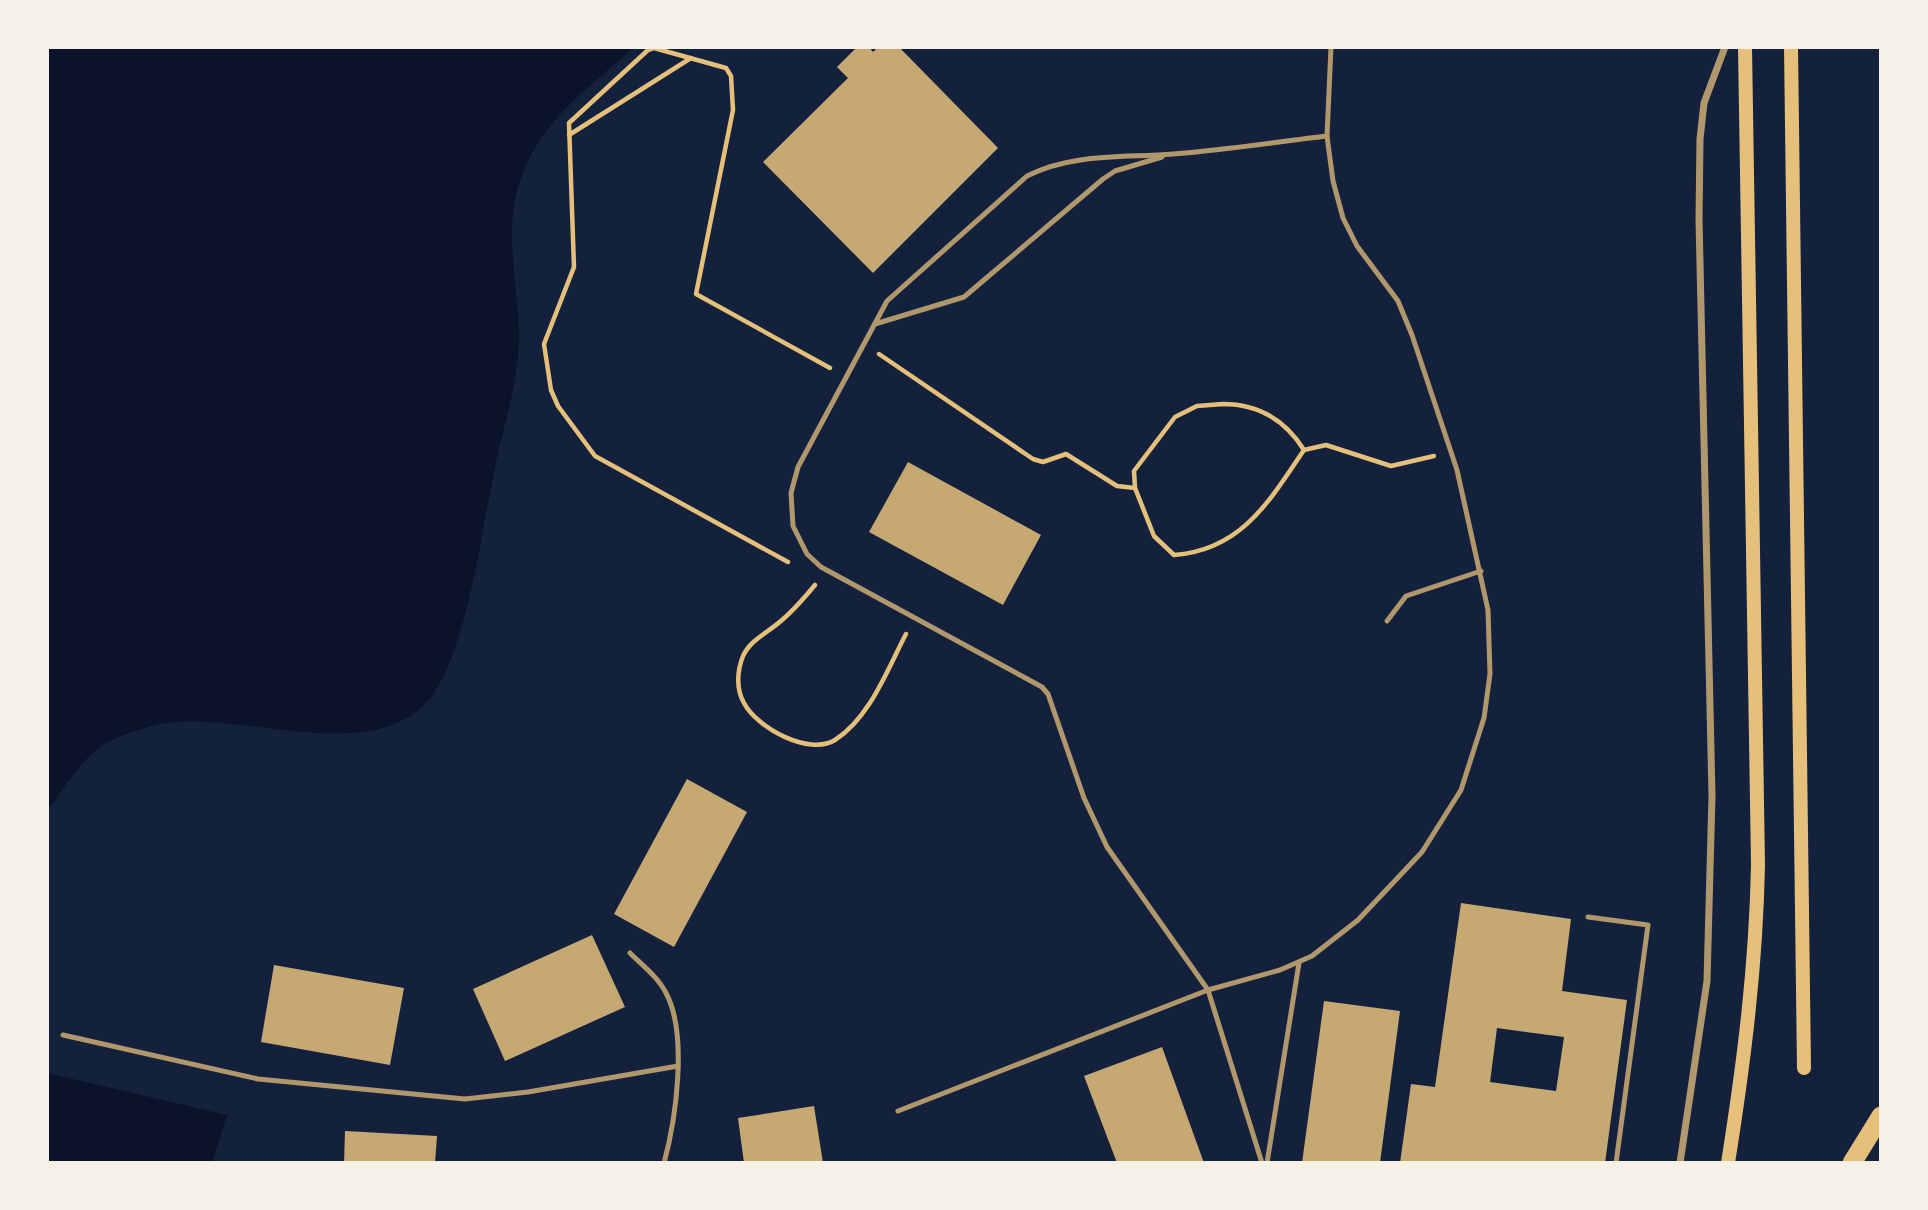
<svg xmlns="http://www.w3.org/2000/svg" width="1928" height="1210" viewBox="0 0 1928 1210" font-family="Poppins,sans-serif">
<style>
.water{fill:#0b132b}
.building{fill:#c6a872;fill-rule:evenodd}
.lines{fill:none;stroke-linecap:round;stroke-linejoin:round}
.path{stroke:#e5c07b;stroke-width:4.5}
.service{stroke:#b1986c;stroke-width:5}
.minor{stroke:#b1986c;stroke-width:7}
.secondary{stroke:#e5c07b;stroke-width:14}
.trunk{stroke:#e5c07b;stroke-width:19}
</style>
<rect width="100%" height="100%" fill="#14213d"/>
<g class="water">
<path d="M47 47H634C592 85 542 120 522 175 499 238 524 293 518 356 515 393 502 431 495 468 482 529 467 645 434 693 383 768 247 714 173 722 155 724 129 732 112 740 85 752 65 787 47 811Z"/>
<polygon points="47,1073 227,1115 212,1163 47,1163"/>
</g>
<g class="building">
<polygon points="857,47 869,47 873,52 878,47 899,47 998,148 873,273 763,162 848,78 837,67"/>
<polygon points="908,462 1041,535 1003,605 869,532"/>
<polygon points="687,779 747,812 674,947 614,914"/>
<path d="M1461 903 1571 919 1562 991 1627 1000 1605 1163H1400L1411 1084 1435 1087ZM1497 1028 1564 1037 1556 1091 1490 1082Z"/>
<polygon points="592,935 625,1007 505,1061 473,989"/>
<polygon points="274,965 404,988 390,1065 261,1042"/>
<polygon points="1324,1001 1400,1011 1380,1163 1302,1163"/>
<polygon points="1162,1047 1204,1163 1117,1163 1084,1076"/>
<polygon points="814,1106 823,1163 744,1163 738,1118"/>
<polygon points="345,1131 437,1136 435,1163 344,1163"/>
</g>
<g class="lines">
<g class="path">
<polyline points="569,135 691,58"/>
<polyline points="879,354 1033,459 1043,462 1066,454 1117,486 1135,488"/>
<path d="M1223 404C1259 404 1285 420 1304 450 1270 500 1242 550 1174 555L1154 536 1135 488 1134 471 1175 417 1197 406Z"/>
<polyline points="1304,450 1326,445 1391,466 1434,456"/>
<polyline points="788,562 595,456 558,406 551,390 544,344 574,267 569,123 648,50 654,48 726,68 731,76 733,110 696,294 830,368"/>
<path d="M815 585C805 597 794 610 782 620 769 632 751 639 743 656 737 671 736 689 744 703 757 728 809 756 835 740 870 718 888 668 906 634"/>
</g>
<g class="service">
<polyline points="875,324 964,297 1103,179 1115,171 1162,157"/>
<polyline points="1387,621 1406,596 1481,571"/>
<polyline points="1588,917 1648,925 1616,1163"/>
<path d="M630 953C642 965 658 977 666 993 688 1034 676 1119 664 1163"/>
<polyline points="63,1035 258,1079 465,1099 528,1092 678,1066"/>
<polyline points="898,1111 1208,990 1280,970 1312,956 1358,920 1422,852 1461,790 1484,718 1490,674 1488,610 1457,470 1412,335 1398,301 1357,246 1343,218 1333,181 1327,136 1331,47"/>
<path d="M1262 1163 1208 990 1107 847 1084 798 1048 694 1042 687 821 567 807 554 793 526 791 493 798 467 887 301 1027 176C1072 153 1124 158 1173 154 1224 150 1276 142 1327 136"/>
<polyline points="1267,1163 1299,963"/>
</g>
<polyline class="minor" points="1680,1163 1707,981 1712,796 1699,219 1700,139 1704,103 1725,47"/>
<g class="secondary">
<polyline points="1791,47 1804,1068"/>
<path d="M1728 1163C1744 1062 1756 967 1758 865L1745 47"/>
</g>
<polyline class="trunk" points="1852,1163 1881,1116"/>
</g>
<rect width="1928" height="1210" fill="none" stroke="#f6f1e7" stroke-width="98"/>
</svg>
